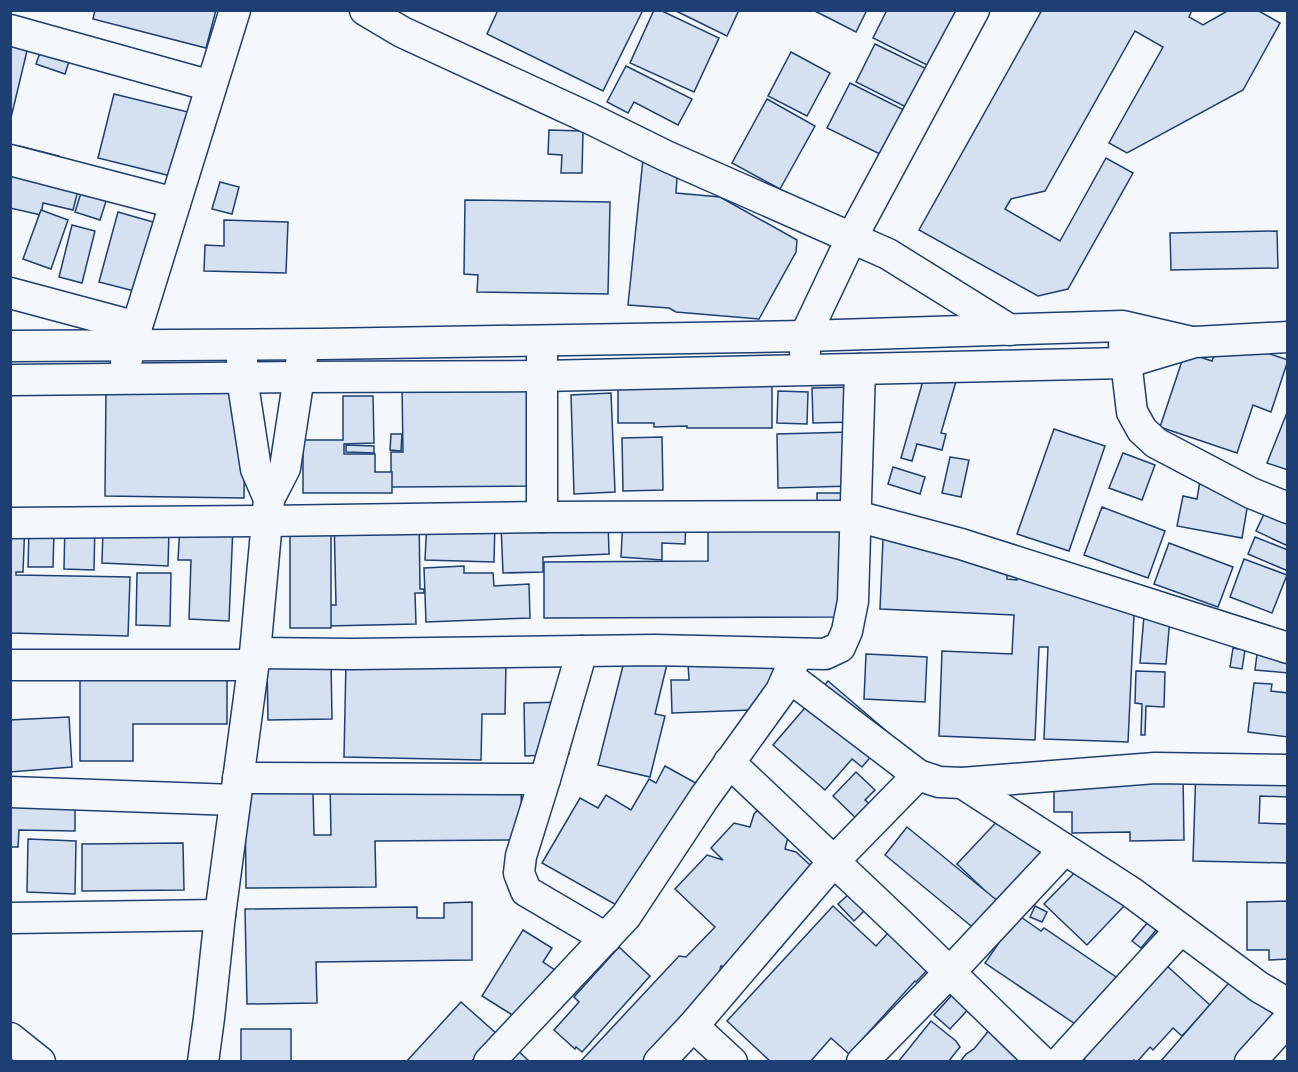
<svg xmlns="http://www.w3.org/2000/svg" width="1298" height="1072" viewBox="0 0 1298 1072" font-family="'Open Sans',sans-serif">
<style>
.building{fill:#d5e0f0;stroke:#1d3f73;stroke-width:1.5}
.lines{fill:none;stroke-linecap:round;stroke-linejoin:round}
.minor-casing{stroke:#1d3f73;stroke-width:33}
.minor{stroke:#f4f7fb;stroke-width:30}
</style>
<rect width="100%" height="100%" fill="#f4f7fb"/>
<g class="building">
<polygon points="95,10 216,10 206,48 93,19"/>
<polygon points="498,10 643,10 603,91 487,34"/>
<polygon points="654,10 660,10 719,38 694,92 630,63"/>
<polygon points="674,10 739,10 727,36"/>
<polygon points="813,10 867,10 856,32"/>
<polygon points="887,10 967,10 937,70 873,38"/>
<polygon points="1042,10 1192,10 1189,17 1203,25 1229,10 1257,10 1280,23 1243,90 1127,153 1109,143 1163,47 1135,31 1045,191 1011,199 1005,209 1060,241 1106,158 1133,173 1068,289 1038,296 919,230"/>
<polygon points="49,27 77,37 65,74 36,64"/>
<polygon points="10,29 31,34 10,122"/>
<polygon points="875,44 931,71 912,110 856,82"/>
<polygon points="791,52 830,73 807,116 768,96"/>
<polygon points="626,66 692,99 678,125 634,102 628,113 607,102"/>
<polygon points="850,83 908,112 886,157 827,128"/>
<polygon points="114,94 192,113 171,176 98,158"/>
<polygon points="767,99 815,126 780,189 732,163"/>
<polygon points="549,130 583,131 582,173 561,173 562,155 548,154"/>
<polygon points="19,146 59,156 56,168 82,175 73,210 43,203 41,215 10,208 10,181"/>
<polygon points="643,159 677,178 676,193 720,197 797,240 796,252 759,319 676,312 669,308 628,305"/>
<polygon points="220,182 239,187 232,214 212,209"/>
<polygon points="84,183 109,192 100,220 75,212"/>
<polygon points="465,200 610,202 608,294 477,292 478,275 464,274"/>
<polygon points="41,210 68,220 51,269 23,259"/>
<polygon points="118,212 160,224 142,293 99,282"/>
<polygon points="224,220 288,222 286,273 204,271 205,245 224,246"/>
<polygon points="72,225 95,231 82,283 59,277"/>
<polygon points="1277,231 1278,268 1171,270 1170,233"/>
<polygon points="1218,345 1272,351 1270,354 1288,360 1271,412 1253,405 1237,453 1160,427 1185,352 1212,361"/>
<polygon points="928,363 959,371 941,433 946,434 942,450 917,444 912,461 901,458"/>
<polygon points="538,383 539,486 391,487 391,452 403,452 402,384"/>
<polygon points="772,385 772,428 687,428 687,426 654,427 654,423 618,423 618,386"/>
<polygon points="852,387 853,422 813,423 812,388"/>
<polygon points="106,389 245,391 244,498 105,496"/>
<polygon points="778,391 808,392 807,424 777,423"/>
<polygon points="611,393 615,492 574,494 571,395"/>
<polygon points="343,396 373,396 374,443 344,444 344,454 375,454 375,472 392,472 392,493 303,493 303,440 343,440"/>
<polygon points="1288,410 1288,470 1267,463"/>
<polygon points="1054,429 1105,446 1069,551 1017,534"/>
<polygon points="851,432 852,486 778,488 777,434"/>
<polygon points="391,434 402,434 401,451 390,450"/>
<polygon points="662,437 663,490 623,491 622,438"/>
<polygon points="346,445 374,446 374,453 346,452"/>
<polygon points="1123,453 1155,465 1142,500 1109,488"/>
<polygon points="950,457 969,460 961,497 942,493"/>
<polygon points="893,467 925,477 920,494 888,484"/>
<polygon points="1200,481 1250,491 1242,538 1177,526 1183,496 1197,499"/>
<polygon points="817,493 842,493 842,617 544,618 544,562 708,561 708,505 817,505"/>
<polygon points="1102,507 1165,531 1148,578 1084,555"/>
<polygon points="1265,512 1288,523 1288,546 1256,531"/>
<polygon points="419,514 420,589 424,589 424,593 415,593 416,624 327,626 326,605 336,605 334,516"/>
<polygon points="623,517 686,521 685,544 662,543 662,560 621,557"/>
<rect x="290" y="520" width="41" height="108"/>
<polygon points="427,520 495,522 494,562 425,560"/>
<polygon points="608,520 609,554 543,557 543,572 503,573 501,525"/>
<polygon points="10,521 25,521 23,572 16,572 16,575 130,577 128,636 10,633"/>
<polygon points="65,521 95,522 94,570 64,569"/>
<polygon points="180,524 233,526 229,621 189,619 191,560 178,560"/>
<polygon points="103,528 169,531 168,566 102,563"/>
<polygon points="29,530 54,531 53,567 28,567"/>
<polygon points="1255,537 1288,550 1288,571 1248,554"/>
<polygon points="883,539 977,543 1007,561 1007,579 1017,580 1018,561 1135,594 1128,742 1044,739 1048,647 1039,647 1035,740 939,736 942,651 1012,654 1014,615 880,609"/>
<polygon points="1169,543 1233,567 1218,607 1154,584"/>
<polygon points="1244,559 1287,575 1272,613 1230,597"/>
<polygon points="464,566 464,573 493,573 494,586 529,584 530,618 426,622 424,568"/>
<polygon points="137,573 171,573 170,626 136,625"/>
<polygon points="1145,604 1171,606 1166,664 1140,663"/>
<polygon points="687,646 791,651 778,709 672,713 671,680 689,680"/>
<polygon points="1258,646 1288,648 1288,673 1255,670"/>
<polygon points="1233,648 1245,650 1242,669 1230,667"/>
<polygon points="627,650 668,660 655,714 665,716 650,777 598,765"/>
<polygon points="866,654 927,657 925,702 864,699"/>
<polygon points="346,661 506,663 505,714 482,714 481,760 344,757"/>
<polygon points="227,662 227,724 133,724 133,761 80,761 80,669"/>
<polygon points="331,663 332,719 268,720 267,665"/>
<polygon points="1136,671 1165,672 1164,707 1146,706 1145,735 1141,735 1142,704 1135,703"/>
<polygon points="828,681 890,734 862,767 852,759 825,790 773,745"/>
<polygon points="1254,683 1272,684 1271,691 1288,693 1288,737 1248,732"/>
<polygon points="568,702 569,754 525,756 524,703"/>
<polygon points="69,717 72,767 10,772 10,720"/>
<polygon points="665,766 703,787 627,911 542,863 580,798 598,808 606,795 631,810 649,779 656,783"/>
<polygon points="1196,766 1288,768 1288,797 1260,796 1259,823 1288,824 1288,863 1193,861"/>
<polygon points="856,772 875,790 865,800 875,809 862,824 833,796"/>
<polygon points="1183,775 1184,840 1130,841 1130,832 1072,833 1072,812 1054,812 1054,777"/>
<polygon points="330,781 521,782 522,840 375,841 376,887 246,888 245,792 313,792 314,835 331,835"/>
<polygon points="778,788 802,811 792,821 785,849 796,852 822,876 736,970 721,966 716,984 678,1062 580,1062 679,956 686,957 715,927 675,889 707,855 723,860 711,848 734,823 750,827 754,814"/>
<polygon points="10,797 75,798 75,831 19,830 18,847 10,847"/>
<polygon points="1002,816 1043,854 998,903 957,864"/>
<polygon points="907,827 999,902 976,930 885,855"/>
<polygon points="28,839 76,841 75,894 27,892"/>
<polygon points="183,843 184,890 82,891 82,844"/>
<polygon points="1082,865 1124,906 1087,945 1044,904"/>
<polygon points="861,883 876,899 854,921 838,904"/>
<polygon points="1288,901 1288,959 1269,960 1269,950 1247,950 1247,902"/>
<polygon points="472,902 472,960 316,962 317,1003 247,1004 245,909 417,907 417,918 444,918 444,903"/>
<polygon points="833,906 876,946 901,919 941,955 916,982 915,981 849,1054 831,1038 810,1062 771,1062 727,1021"/>
<polygon points="1035,906 1047,912 1042,922 1030,917"/>
<polygon points="1018,915 1041,931 1044,928 1119,979 1084,1030 985,963"/>
<polygon points="1148,922 1157,929 1141,948 1132,941"/>
<polygon points="523,930 552,948 543,962 555,970 522,1021 482,996"/>
<polygon points="619,947 650,976 582,1052 576,1047 575,1049 554,1030 579,1002 574,997"/>
<polygon points="1166,965 1210,1005 1182,1036 1173,1028 1153,1050 1150,1047 1137,1062 1134,1060 1133,1062 1087,1062 1081,1056"/>
<polygon points="1240,970 1285,1009 1239,1062 1160,1062"/>
<polygon points="971,974 987,989 950,1029 934,1015"/>
<polygon points="461,1002 497,1034 471,1062 406,1062"/>
<polygon points="1003,1013 1042,1062 960,1062 966,1054 974,1049"/>
<polygon points="931,1021 956,1041 960,1047 948,1062 898,1062"/>
<rect x="241" y="1029" width="50" height="33"/>
<polygon points="516,1049 530,1062 505,1062"/>
</g>
<g class="lines">
<g class="minor-casing">
<g id="minor">
<polyline points="365,10 402,32 591,119 666,156 888,254 1010,330"/>
<polyline points="10,30 211,86"/>
<polyline points="10,160 175,203"/>
<polyline points="10,293 137,327"/>
<polyline points="1124,344 1132,412 1142,430 1156,443 1251,493 1288,508"/>
<polyline points="10,346 321,344 805,336 1123,326 1192,342"/>
<polyline points="805,353 805,336 851,239 974,10"/>
<polyline points="242,359 242,378 256,469 269,499 285,468 302,357"/>
<polyline points="126,362 235,10"/>
<polyline points="10,380 299,377 542,376 1125,363 1195,342 1288,337"/>
<polyline points="542,517 542,356"/>
<polyline points="10,523 266,521 542,517 856,516 961,544 1288,648"/>
<polyline points="582,651 545,779 521,856 519,873 526,891 606,938"/>
<polyline points="255,653 353,654 655,650 825,654 840,647 847,631 853,601 860,369"/>
<polyline points="10,665 253,665"/>
<polyline points="788,676 918,775 939,782 962,783 1155,768 1288,770"/>
<polyline points="729,762 900,924 1042,1062"/>
<polyline points="238,778 545,779"/>
<polyline points="962,783 1131,892 1259,987 1288,1004"/>
<polyline points="10,792 235,800"/>
<polyline points="10,918 220,915"/>
<polyline points="693,1026 732,1062"/>
<polyline points="10,1038 40,1062"/>
<polyline points="203,1062 209,1018 220,915 255,653 269,499"/>
<polyline points="489,1062 626,916 704,798 781,691 795,659"/>
<polyline points="659,1062 693,1026 834,861 918,775"/>
<polyline points="862,1062 950,972 1064,850"/>
<polyline points="1060,1062 1181,929"/>
<polyline points="1250,1062 1288,1020"/>
</g>
</g>
<use href="#minor" class="minor"/>
</g>
<rect width="1298" height="1072" fill="none" stroke="#1d3f73" stroke-width="24"/>
</svg>
